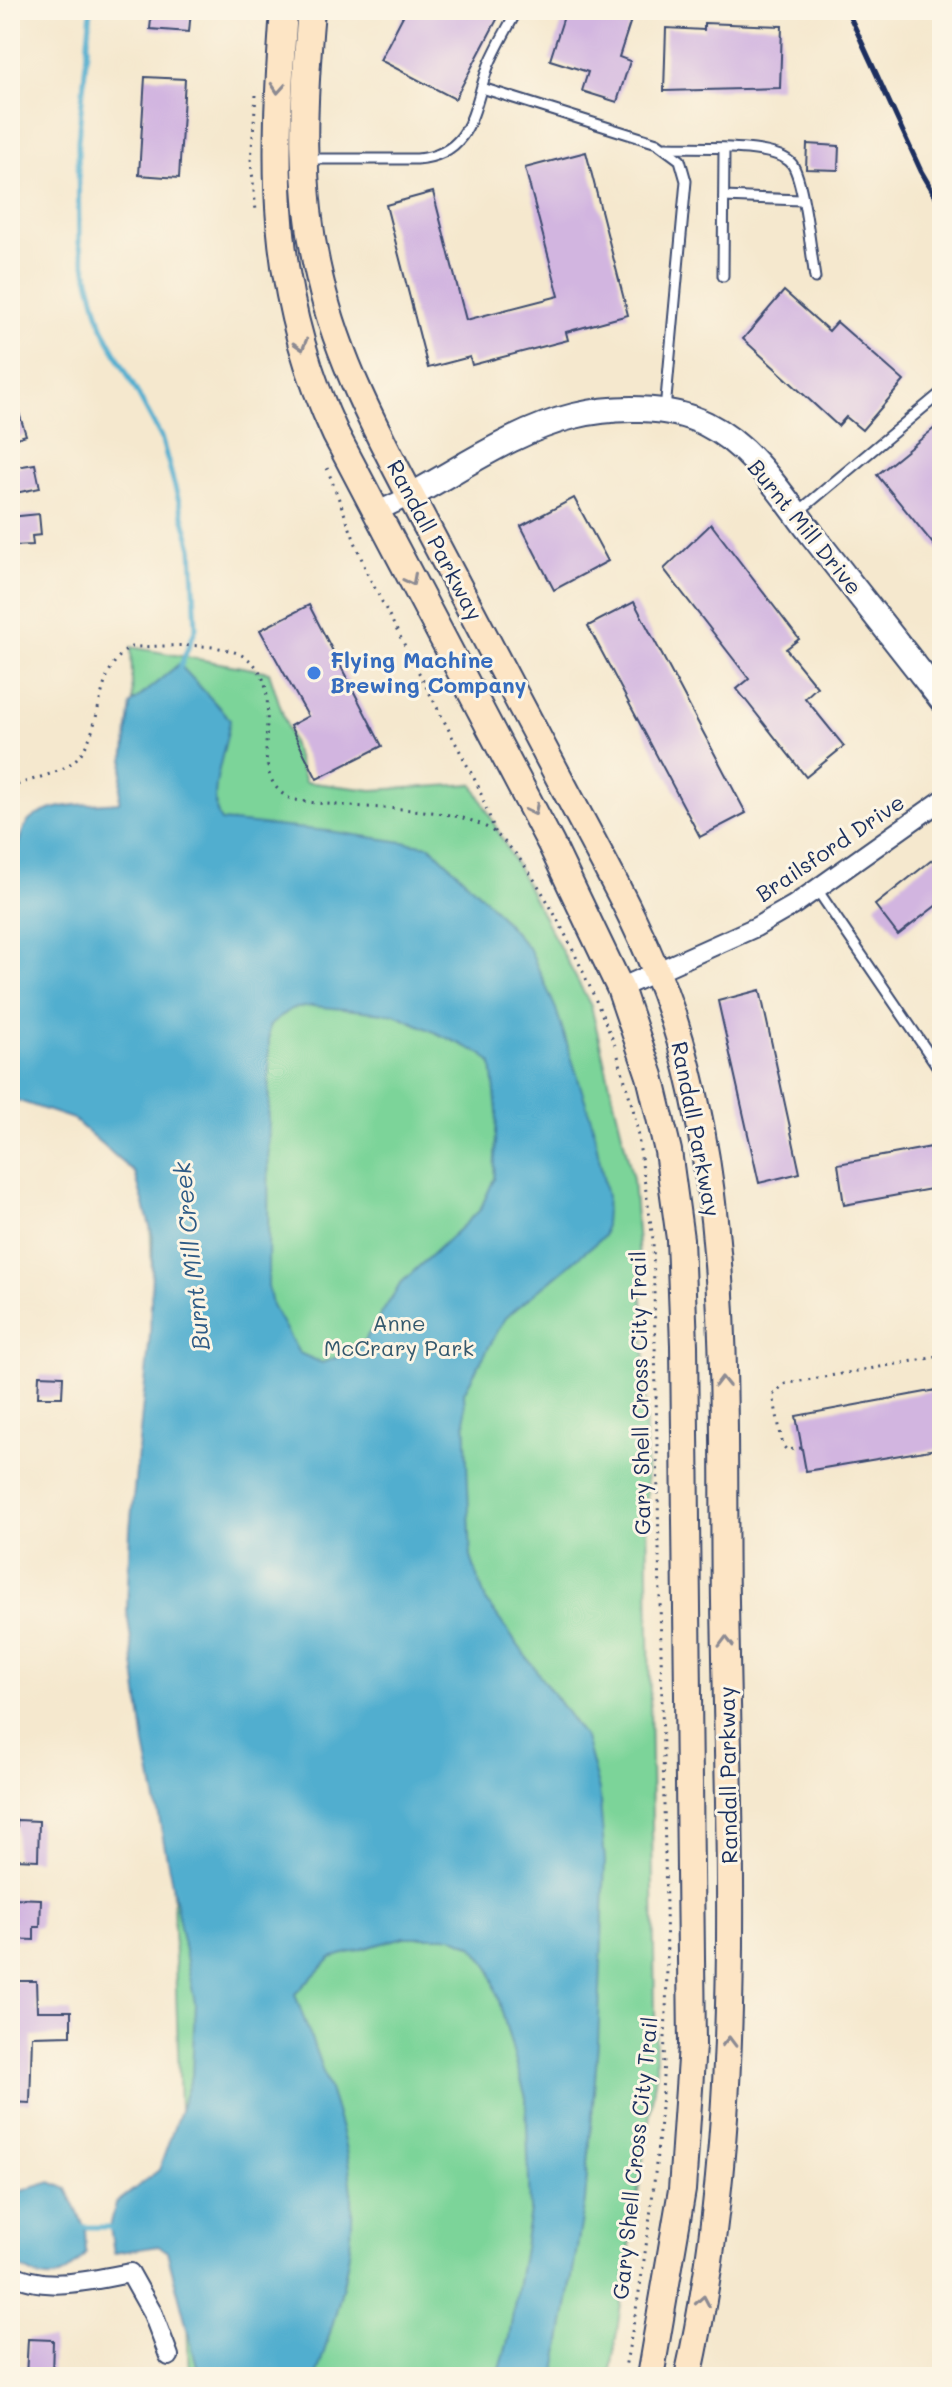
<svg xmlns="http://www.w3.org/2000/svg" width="952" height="2387" viewBox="0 0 952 2387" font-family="Mali,sans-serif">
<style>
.green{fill:#7bd499;stroke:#4b827c;stroke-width:2}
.water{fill:#51aecf;stroke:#366e96;stroke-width:2;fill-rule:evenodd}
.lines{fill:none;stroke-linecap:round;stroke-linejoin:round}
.stream{stroke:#51aecf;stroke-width:5}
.building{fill:#d2b5e0}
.service-casing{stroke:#3c4b6f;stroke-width:13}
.minor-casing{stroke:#3c4b6f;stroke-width:22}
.tertiary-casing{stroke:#3c4b6f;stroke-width:28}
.secondary-casing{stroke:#3c4b6f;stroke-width:30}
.path{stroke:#3c4b6f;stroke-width:3;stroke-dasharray:2 6;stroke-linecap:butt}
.service{stroke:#fff;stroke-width:9}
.minor{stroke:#fff;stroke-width:18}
.tertiary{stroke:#fff;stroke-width:24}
.secondary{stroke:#fde5c5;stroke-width:26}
.rail{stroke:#1b2f5e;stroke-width:5}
.oneway{stroke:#8c8a92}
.shop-dot{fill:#3f7fe0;stroke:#fcf5e5;stroke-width:3}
.labels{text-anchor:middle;stroke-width:6;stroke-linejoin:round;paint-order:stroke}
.street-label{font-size:22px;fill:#1b2f5e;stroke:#fcf5e5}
.shop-label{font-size:22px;font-weight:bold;fill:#366cbe;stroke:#fcf5e5;text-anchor:start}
.park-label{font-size:22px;fill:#33586d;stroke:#fcf5e5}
.water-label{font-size:24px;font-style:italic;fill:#2e5b86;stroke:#fcf5e5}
</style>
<rect width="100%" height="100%" fill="#fcf5e5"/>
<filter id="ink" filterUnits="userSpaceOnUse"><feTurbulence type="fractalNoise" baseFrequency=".0125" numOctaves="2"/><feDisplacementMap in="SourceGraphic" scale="16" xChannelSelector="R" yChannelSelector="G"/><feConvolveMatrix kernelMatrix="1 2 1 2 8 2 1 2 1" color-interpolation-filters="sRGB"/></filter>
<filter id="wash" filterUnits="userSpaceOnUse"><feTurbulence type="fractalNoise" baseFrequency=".006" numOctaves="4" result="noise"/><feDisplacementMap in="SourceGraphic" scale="32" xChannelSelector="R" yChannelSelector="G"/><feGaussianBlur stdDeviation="1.8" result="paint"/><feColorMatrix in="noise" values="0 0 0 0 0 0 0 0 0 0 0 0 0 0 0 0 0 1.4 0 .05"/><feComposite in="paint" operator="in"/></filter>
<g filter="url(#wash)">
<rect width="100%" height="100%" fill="#f5e8ce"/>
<polygon class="green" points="131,647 269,672 305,782 372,790 473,784 591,1006 633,1179 644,1326 656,2074 610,2377 189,2377"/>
<g class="water">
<path d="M179 664 230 719C227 749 205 795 221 821L328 831 430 846 488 902 530 950 556 1009 592 1122 607 1197 604 1236 505 1318 464 1392 471 1557 486 1601 585 1738 599 1790 605 1861 598 2043 585 2201 555 2377H498L509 2337 530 2211 526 2098 490 1969 473 1946 452 1937H404L331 1958 295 1994C314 2048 343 2118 350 2174 360 2243 337 2313 316 2377H200L167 2251 158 2246 114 2253 110 2227 116 2203 159 2170 192 2076 195 2003 145 1745 127 1611 130 1529 150 1335 153 1237 135 1173 73 1119 10 1098C10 1051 0 846 30 820 51 802 93 805 119 802L131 704ZM312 1006 395 1014 482 1054 492 1064 497 1112 494 1179 480 1210 401 1283 359 1349 322 1363 299 1353 272 1305 268 1286 269 1026 291 1009Z"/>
<path d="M51 2182 67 2189 85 2228 86 2253C58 2287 46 2283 10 2262V2198L14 2193Z"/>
</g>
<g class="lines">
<g class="stream">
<polyline points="91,10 78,141 79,243 102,327 161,437 192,548 196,628 179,670"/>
<polyline points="79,2227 110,2227 115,2232"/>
</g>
</g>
<g id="blocks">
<g class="building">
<polygon points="152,10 191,10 189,32 150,29"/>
<polygon points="406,10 502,10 455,99 380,60"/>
<polygon points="566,10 608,14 610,10 632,17 619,57 630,61 617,102 582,91 588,72 550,60"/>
<polygon points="704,23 782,26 780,88 664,91 666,28 704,30"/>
<polygon points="145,77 185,79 179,178 139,175"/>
<polygon points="807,144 839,146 838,170 806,169"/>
<polygon points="586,152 628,315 566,332 568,340 472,365 470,357 428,368 386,205 433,192 466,320 559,296 525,168"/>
<polygon points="784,291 829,331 837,322 904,381 862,430 846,417 838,426 743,339"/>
<polygon points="13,394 26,435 10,440 10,395"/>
<polygon points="942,422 942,555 877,475"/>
<polygon points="35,464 40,488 10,494 10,468"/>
<polygon points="574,498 608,561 554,590 521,526"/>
<polygon points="39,514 41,535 32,536 33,545 13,546 10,517"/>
<polygon points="711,524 799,639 786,649 817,687 805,698 844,746 806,777 737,689 749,679 664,569"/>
<polygon points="634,602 746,813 700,837 588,626"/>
<polygon points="309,605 382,746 317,779 290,726 308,716 260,630"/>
<polygon points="942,852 942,901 898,935 875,905"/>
<polygon points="760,990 800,1173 759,1183 718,1001"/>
<polygon points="937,1146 942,1187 844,1205 838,1164"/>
<polygon points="39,1375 63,1376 62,1397 38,1397"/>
<polygon points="942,1389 942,1448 806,1471 796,1416"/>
<polygon points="17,1820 39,1821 38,1860 16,1859"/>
<polygon points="10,1898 41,1899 40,1927 34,1927 34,1940 10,1939"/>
<polygon points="10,1981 36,1981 37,2011 71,2011 71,2035 32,2036 30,2103 10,2102"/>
<polygon points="28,2339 53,2340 52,2377 26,2377"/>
</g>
</g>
</g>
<g filter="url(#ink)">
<use href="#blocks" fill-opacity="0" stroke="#3c4b6f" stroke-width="2"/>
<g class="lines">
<g class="service-casing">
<g id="service">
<polyline points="482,88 657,143 680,160 686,181 665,410"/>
<path d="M666 147C693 148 776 143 792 164 804 181 811 253 815 278"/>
<path d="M306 159H417C473 154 473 108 488 67 496 47 508 28 517 10"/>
<polyline points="724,197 801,200"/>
<polyline points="723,276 724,149"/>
<polyline points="797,513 942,392"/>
<polyline points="818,891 942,1073"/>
</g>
</g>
<g class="minor-casing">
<g id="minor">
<polyline points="376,512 410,496"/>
<polyline points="620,988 756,927 794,905 942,800"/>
<path d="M10 2273C46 2293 91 2280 130 2273L153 2314 169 2356"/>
</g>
</g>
<g class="tertiary-casing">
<path id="tertiary" d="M410 496C462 468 516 430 574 416 614 406 668 405 706 424 754 448 782 496 814 537 857 591 899 646 942 700"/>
</g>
<g class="secondary-casing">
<g id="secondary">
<path d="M284 10C273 164 268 291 336 435L551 844 620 988 650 1076 668 1151 680 1239 684 1345 692 2045 682 2190 650 2377"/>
<path d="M311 10C303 102 298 189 320 280 340 368 386 449 428 529 474 616 520 704 566 791 604 863 646 936 672 1014 734 1204 722 1405 725 1602 729 1861 745 2122 688 2377"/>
</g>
</g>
<g class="path">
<polyline points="256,95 251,161 256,211"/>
<polyline points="327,468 367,573 478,786 496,834"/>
<path d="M10 788C30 778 62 775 78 757 105 727 93 669 131 647 161 647 199 642 228 650 306 671 234 768 289 798 300 804 384 808 403 809 432 812 474 815 496 834 544 873 590 987 615 1045"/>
<path d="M618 1056 635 1116 653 1239 667 1958C666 2098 652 2240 623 2377"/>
<polyline points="801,1448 787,1450 783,1446 773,1395 784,1384 942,1356"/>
</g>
<use href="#service" class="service"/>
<use href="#minor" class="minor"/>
<use href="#tertiary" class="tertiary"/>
<use href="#secondary" class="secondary"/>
<polyline class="rail" points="847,10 921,171 942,207"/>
</g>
<defs><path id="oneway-chevron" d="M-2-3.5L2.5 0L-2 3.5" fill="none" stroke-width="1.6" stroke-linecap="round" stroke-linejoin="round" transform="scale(2)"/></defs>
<g class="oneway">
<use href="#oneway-chevron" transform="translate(278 88) rotate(94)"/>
<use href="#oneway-chevron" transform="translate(301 345) rotate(74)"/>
<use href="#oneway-chevron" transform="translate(411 580) rotate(63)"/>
<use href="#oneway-chevron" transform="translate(533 810) rotate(63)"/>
<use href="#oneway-chevron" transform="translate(722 1382) rotate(-91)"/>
<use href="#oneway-chevron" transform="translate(726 1642) rotate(-91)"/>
<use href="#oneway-chevron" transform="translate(729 2042) rotate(-89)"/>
<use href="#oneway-chevron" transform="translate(703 2301) rotate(-80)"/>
</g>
</g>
<circle class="shop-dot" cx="314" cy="673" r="8"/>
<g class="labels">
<g class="street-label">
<text transform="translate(805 527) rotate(51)" y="8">Burnt Mill Drive</text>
<text transform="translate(435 540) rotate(62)" y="8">Randall Parkway</text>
<text transform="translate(830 848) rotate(-34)" y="8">Brailsford Drive</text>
<text transform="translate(696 1129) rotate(79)" y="8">Randall Parkway</text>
<text transform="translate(640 1393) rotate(-91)" y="8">Gary Shell Cross City Trail</text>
<text transform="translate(728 1775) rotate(-91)" y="8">Randall Parkway</text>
<text transform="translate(635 2158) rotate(-84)" y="8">Gary Shell Cross City Trail</text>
</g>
<g class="shop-label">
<text x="330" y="668">Flying Machine<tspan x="330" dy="25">Brewing Company</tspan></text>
</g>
<g class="park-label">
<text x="399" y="1331">Anne<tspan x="399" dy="25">McCrary Park</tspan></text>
</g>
<g class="water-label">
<text transform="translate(192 1256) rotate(-96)" y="8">Burnt Mill Creek</text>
</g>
</g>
<rect width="952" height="2387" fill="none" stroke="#fcf5e5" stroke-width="40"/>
</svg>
